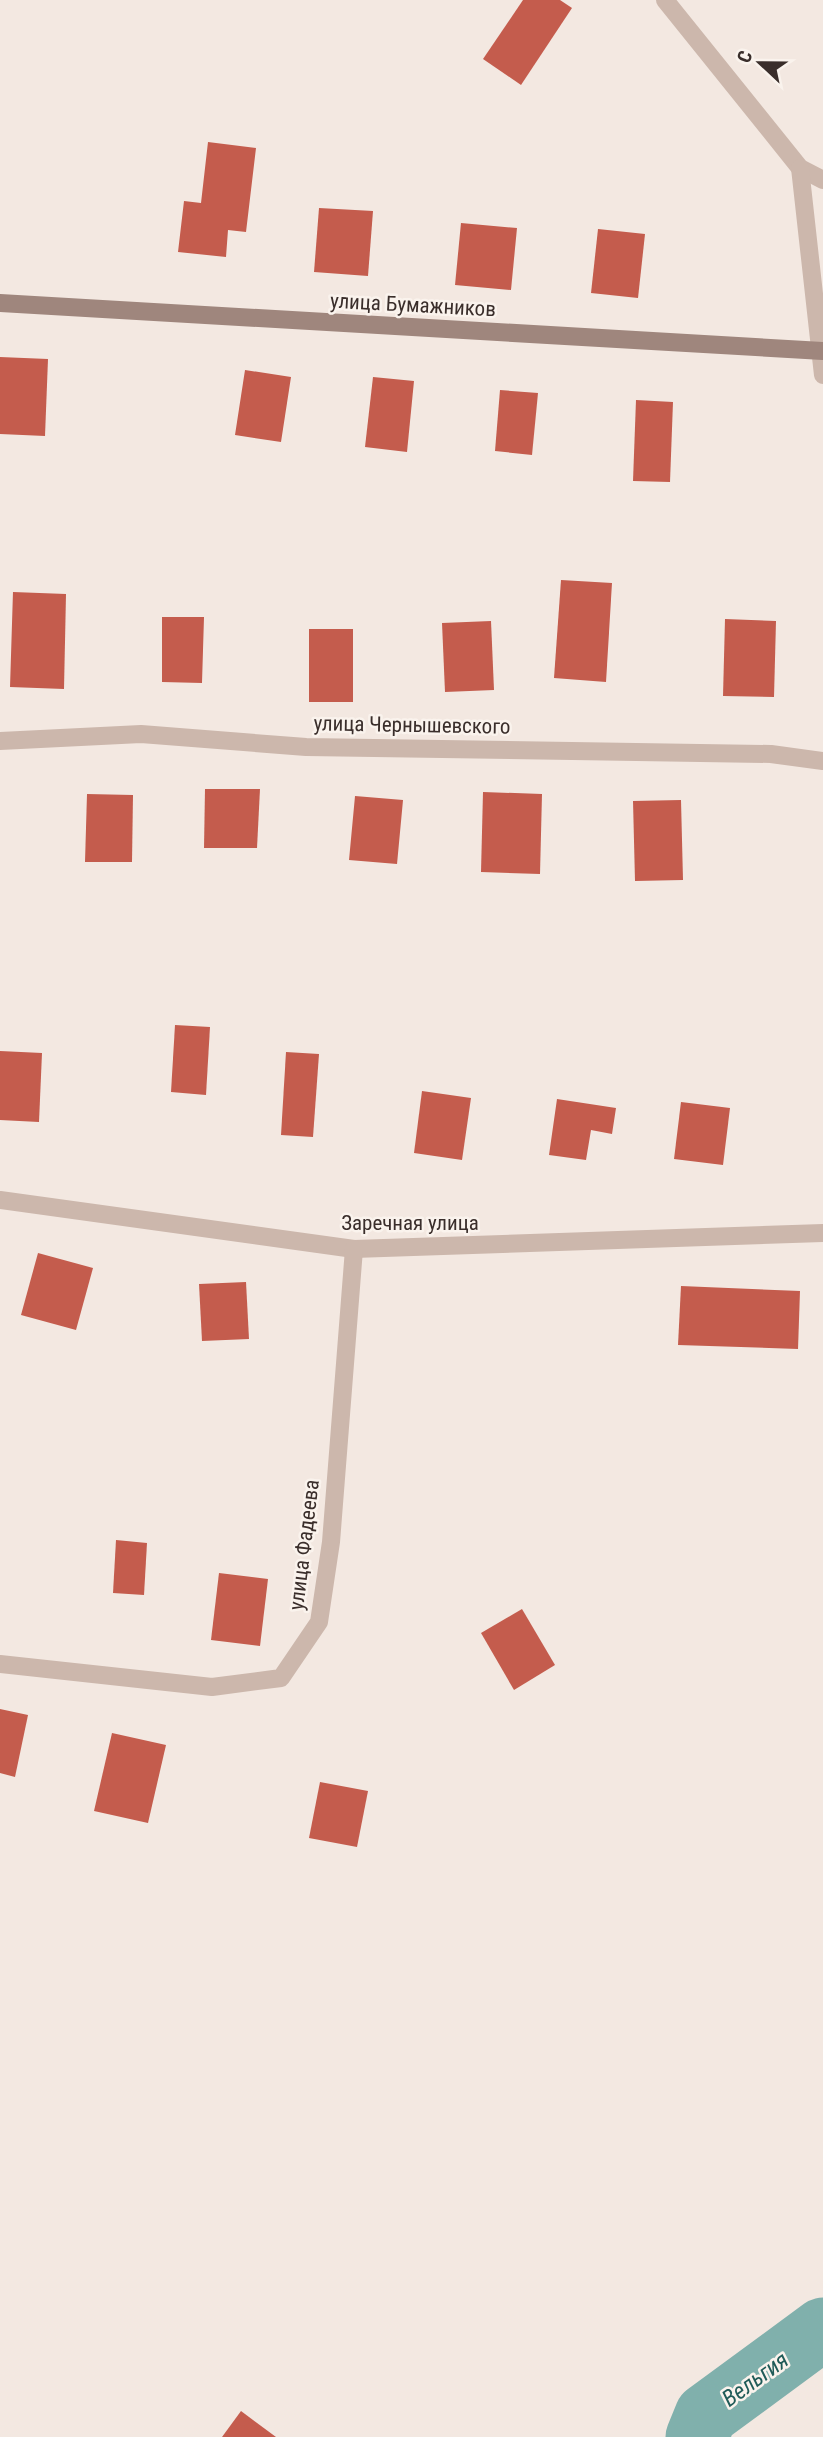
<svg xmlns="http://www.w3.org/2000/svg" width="823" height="2437" viewBox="0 0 823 2437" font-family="'Roboto Condensed',sans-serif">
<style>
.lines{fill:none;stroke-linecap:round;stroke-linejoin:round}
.river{stroke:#80b0ac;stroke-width:63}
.building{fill:#c45c4d}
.street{stroke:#ccb7ac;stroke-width:18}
.secondary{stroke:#9f867d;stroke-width:18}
.labels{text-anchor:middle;stroke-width:5;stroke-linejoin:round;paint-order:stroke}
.street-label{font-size:21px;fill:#3a2e2b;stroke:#faf3ed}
.water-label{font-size:23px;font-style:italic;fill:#205b58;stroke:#faf3ed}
</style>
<rect width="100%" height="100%" fill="#f3e8e1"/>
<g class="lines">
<polyline class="river" points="697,2437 706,2415 823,2329"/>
</g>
<g class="building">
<polygon points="523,0 560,0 572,8 521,85 483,59"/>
<polygon points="208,142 256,148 246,232 228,230 226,257 178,252 184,201 201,203"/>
<polygon points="319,208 373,211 368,276 314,272"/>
<polygon points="461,223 517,228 511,290 455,285"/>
<polygon points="598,229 645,234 638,298 591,293"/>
<polygon points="0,357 48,359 45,436 0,434"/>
<polygon points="245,370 291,377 281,442 235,435"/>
<polygon points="373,377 414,381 407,452 365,447"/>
<polygon points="500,390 538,393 532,455 495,451"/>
<polygon points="636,400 673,402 670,482 633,481"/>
<polygon points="561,580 612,583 606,682 554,678"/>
<polygon points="13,592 66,594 64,689 10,687"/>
<polygon points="162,617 204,617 202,683 162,682"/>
<polygon points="725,619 776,621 774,697 723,696"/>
<polygon points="491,621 494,690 445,692 442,623"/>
<rect x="309" y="629" width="44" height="73"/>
<polygon points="205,789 260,789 257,848 204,848"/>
<polygon points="483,792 542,794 540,874 481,872"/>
<polygon points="87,794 133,795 132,862 85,862"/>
<polygon points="355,796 403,800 397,864 349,860"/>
<polygon points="681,800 683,880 635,881 633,801"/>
<polygon points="175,1025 210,1027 206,1095 171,1092"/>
<polygon points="0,1051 42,1053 39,1122 0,1120"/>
<polygon points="286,1052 319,1054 313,1137 281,1135"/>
<polygon points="422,1091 471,1098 462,1160 414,1153"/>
<polygon points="557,1099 616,1108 612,1134 591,1130 586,1160 549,1155"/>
<polygon points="681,1102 730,1108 723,1165 674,1159"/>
<polygon points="38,1253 93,1268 76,1330 21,1315"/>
<polygon points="246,1282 249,1339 202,1341 199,1284"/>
<polygon points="681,1286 800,1291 798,1349 678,1345"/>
<polygon points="116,1540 147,1543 144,1595 113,1593"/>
<polygon points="219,1573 268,1579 260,1646 211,1640"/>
<polygon points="522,1609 555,1665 514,1690 481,1633"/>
<polygon points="0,1709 28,1715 15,1777 0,1773"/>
<polygon points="112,1733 166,1745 148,1823 94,1811"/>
<polygon points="320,1782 368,1791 357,1847 309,1838"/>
<polygon points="241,2411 276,2437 222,2437"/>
</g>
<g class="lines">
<g class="street">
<polyline points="665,0 800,168 823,180"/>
<polyline points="800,168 823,375"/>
<polyline points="0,741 141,734 306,747 771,754 823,761"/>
<polyline points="0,1200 354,1249 823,1233"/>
<polyline points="0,1664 212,1687 281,1678 319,1622 331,1542 354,1249"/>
</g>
<polyline class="secondary" points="0,303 823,351"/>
</g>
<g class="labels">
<g class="street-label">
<text transform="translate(413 305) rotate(3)" y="7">улица Бумажников</text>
<text transform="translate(412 725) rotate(1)" y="7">улица Чернышевского</text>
<text x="410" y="1230">Заречная улица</text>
<text transform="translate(304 1545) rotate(-83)" y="7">улица Фадеева</text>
</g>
<g class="water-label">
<text transform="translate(755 2379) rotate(-36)" y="8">Вельгия</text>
</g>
</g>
<g transform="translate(760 63) rotate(292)" stroke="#faf3ed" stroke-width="5" paint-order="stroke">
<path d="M0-5L12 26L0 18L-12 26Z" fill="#3a2e2b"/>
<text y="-10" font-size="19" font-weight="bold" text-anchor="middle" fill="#3a2e2b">С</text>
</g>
</svg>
